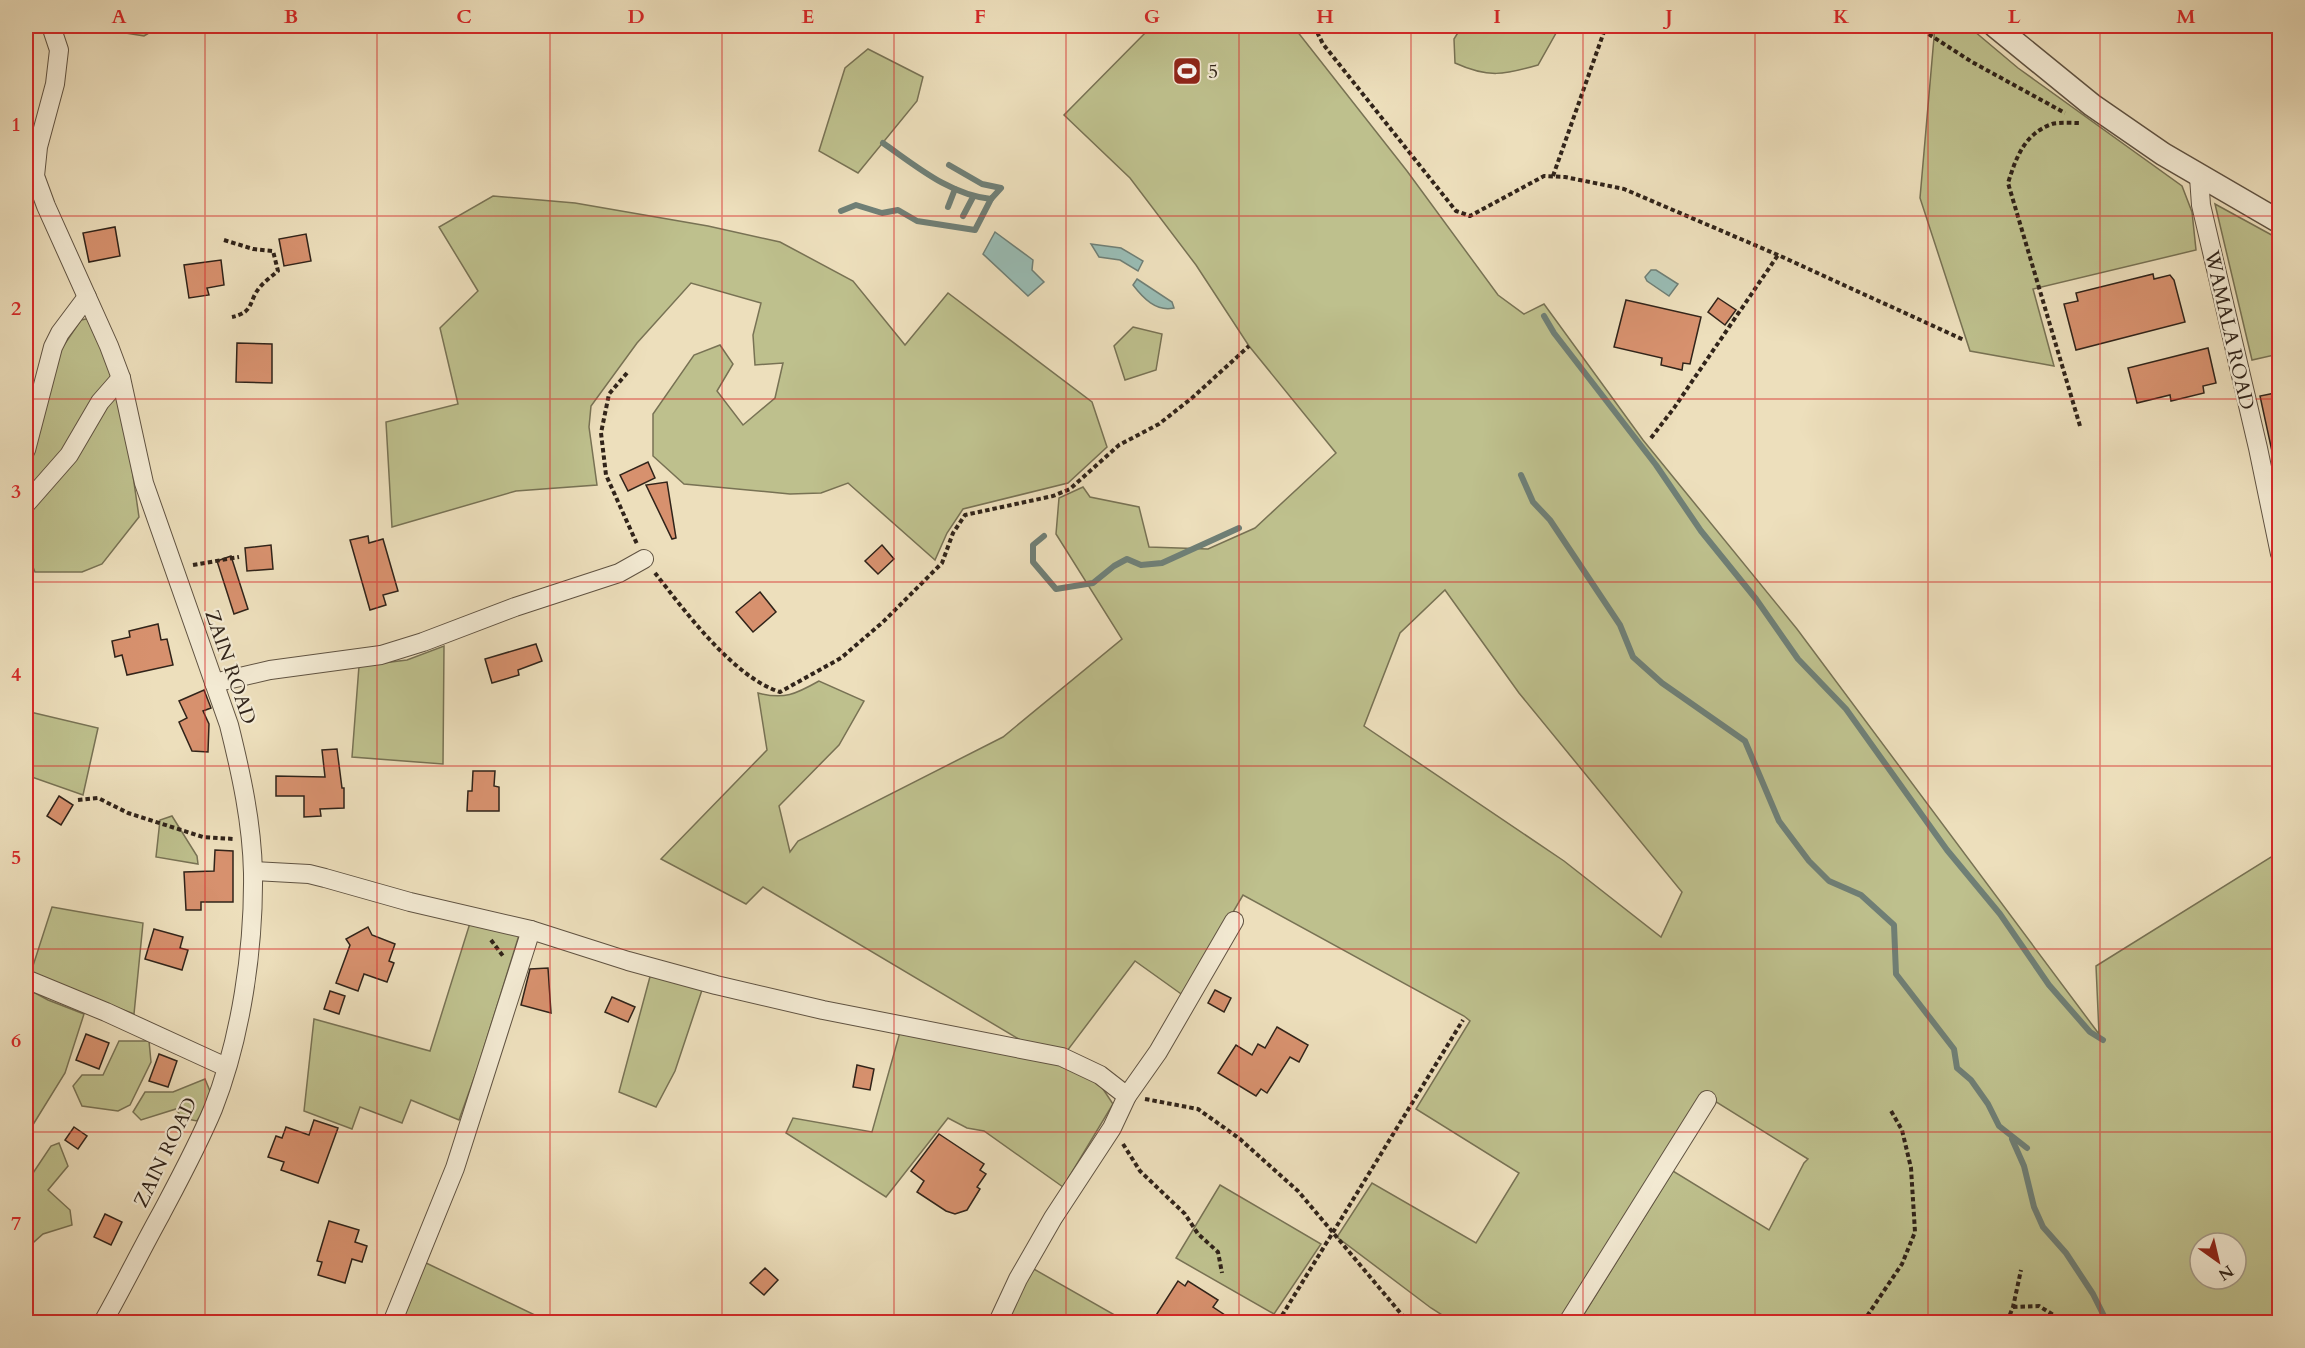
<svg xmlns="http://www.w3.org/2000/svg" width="2305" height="1348" viewBox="0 0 2305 1348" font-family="Cardo,serif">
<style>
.green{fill:#bec08d;stroke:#787254;stroke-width:1.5;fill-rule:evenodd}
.water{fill:#99bcb4;stroke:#6f7f76;stroke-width:1.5}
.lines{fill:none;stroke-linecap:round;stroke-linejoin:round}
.stream{stroke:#6f7f76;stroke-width:6}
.building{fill:#d7916e;stroke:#31241a;stroke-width:1.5}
.minor-casing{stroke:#605342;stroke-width:20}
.tertiary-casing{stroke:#605342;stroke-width:25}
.path{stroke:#31241a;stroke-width:4;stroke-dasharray:4.5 3;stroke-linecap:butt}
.minor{stroke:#f3ead3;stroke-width:18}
.tertiary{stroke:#f3ead3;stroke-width:22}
.grid{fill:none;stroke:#d62828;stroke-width:1.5;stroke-opacity:0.55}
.labels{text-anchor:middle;stroke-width:4.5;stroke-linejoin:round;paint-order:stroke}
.poi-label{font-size:20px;fill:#31241a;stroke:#f3ead3;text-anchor:start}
.street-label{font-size:20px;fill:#31241a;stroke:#f3ead3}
.neatline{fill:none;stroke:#d62828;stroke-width:2}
.grid-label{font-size:20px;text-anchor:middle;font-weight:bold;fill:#d62828}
</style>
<rect width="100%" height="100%" fill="#eddfbc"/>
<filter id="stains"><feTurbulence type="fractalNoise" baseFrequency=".00333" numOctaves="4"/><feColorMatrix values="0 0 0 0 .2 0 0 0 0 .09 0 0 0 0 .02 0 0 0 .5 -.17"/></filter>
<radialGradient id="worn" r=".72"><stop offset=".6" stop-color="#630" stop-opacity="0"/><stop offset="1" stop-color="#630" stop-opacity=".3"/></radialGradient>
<g class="green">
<polygon points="82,26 161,26 144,36"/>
<path d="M1152 26H1293L1407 171 1498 295 1524 314 1544 304 1643 440 1797 629 2099 1034 2096 966 2279 852V1322H1579L1673 1171 1769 1230 1804 1163 1808 1159 1702 1093 1562 1322H1453L1431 1308 1337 1237 1372 1183 1476 1243 1519 1173 1416 1109 1470 1021 1464 1016 1243 895 1184 996 1135 961 1067 1051 1022 1041 763 887 746 904 661 859 767 750 758 693C784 700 796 694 819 681L864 701 839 745 779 806 790 852 798 841 1003 737 1122 639 1056 534 1059 498 1083 487 1090 497 1139 507 1149 547 1208 549 1255 528 1336 453 1249 346 1196 265 1130 178 1064 115ZM1445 590 1519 693 1682 892 1661 937 1564 861 1364 726 1400 633ZM2200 1243H2236V1279H2200Z"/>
<path d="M1462 26H1560L1538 65C1504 75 1488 78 1455 63L1454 39Z"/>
<polygon points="1935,26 1968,26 2018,68 2182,186 2192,212 2196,250 2033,289 2054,366 1970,351 1920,198"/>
<polygon points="868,49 923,77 917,101 858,173 819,151 845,68"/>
<polygon points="493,196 575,203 708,226 780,242 853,281 905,345 948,293 1092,402 1107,447 1068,483 963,509 947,533 935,560 848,483 821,493 790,494 684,484 653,456 653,414 694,355 720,345 733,364 717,391 743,425 775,398 783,363 755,365 753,335 761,303 691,283 637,343 591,406 589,427 597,485 516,491 392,527 386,422 458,404 440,328 478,291 439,227"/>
<polygon points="2215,204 2279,239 2279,354 2252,360"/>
<polygon points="96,317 122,400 139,517 102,564 82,572 35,572 26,550 26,512 38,498 26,461 26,454 51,364 81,320"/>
<polygon points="1133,327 1162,334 1156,370 1125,380 1114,346"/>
<polygon points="444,646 443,764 352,757 359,666 407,660"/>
<polygon points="26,711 98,728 83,795 26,775"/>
<polygon points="172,816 197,856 198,864 156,857 160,820"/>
<polygon points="52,907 143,923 134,1014 30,975"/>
<polygon points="470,923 520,932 478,1067 459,1120 411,1100 402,1123 360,1107 352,1129 304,1111 314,1019 430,1051"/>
<polygon points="651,973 703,987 675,1071 656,1107 619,1092"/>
<polygon points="26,988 48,1000 84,1014 65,1073 26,1136"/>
<polygon points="900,1032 1045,1058 1093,1074 1113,1104 1063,1187 984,1131 967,1128 948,1118 886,1197 786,1133 793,1118 872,1132"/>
<polygon points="119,1041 149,1041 151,1062 130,1105 118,1111 82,1106 73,1086 82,1075 103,1075"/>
<polygon points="205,1079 212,1096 197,1121 182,1118 176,1109 141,1120 133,1112 145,1092 173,1092"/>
<polygon points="59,1143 68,1166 48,1190 70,1210 72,1225 43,1234 26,1249 26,1228 29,1225 26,1221 26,1175 33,1173 51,1146"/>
<polygon points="1220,1185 1321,1244 1274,1314 1176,1258"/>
<polygon points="424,1262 535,1315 531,1322 395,1322"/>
<polygon points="1032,1268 1127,1322 998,1322"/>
</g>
<g class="water">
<polygon points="995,232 1033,260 1032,270 1044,282 1028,296 983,254"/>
<polygon points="1091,244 1121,248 1143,261 1138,271 1120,260 1099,257"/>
<polygon points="1651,270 1656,270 1678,284 1669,296 1647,281 1645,277"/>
<path d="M1137 279 1172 302 1174 308C1156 312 1143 298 1133 285Z"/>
</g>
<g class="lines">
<g class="stream">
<path d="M883 143C916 166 950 195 991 199L1001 188 982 184 949 165"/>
<polyline points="948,207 955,189"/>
<polyline points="841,211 856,205 882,213 898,210 917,221 975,230 991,199"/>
<polyline points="963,216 973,197"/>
<polyline points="1544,316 1554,333 1656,465 1701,531 1756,599 1798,659 1846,709 1947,850 2000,914 2049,985 2090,1032 2103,1040"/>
<polyline points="1521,475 1533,502 1550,520 1620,625 1633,657 1662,683 1745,741 1779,821 1809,861 1829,881 1861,895 1894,925 1896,974 1954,1049 1957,1068 1971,1080 1988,1104 1999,1126 2027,1148"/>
<polyline points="1044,536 1033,545 1033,562 1056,589 1093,583 1114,566 1127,559 1141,565 1162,563 1239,528"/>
<polyline points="2012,1139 2024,1166 2034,1207 2043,1227 2066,1253 2093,1294 2107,1322"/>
</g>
</g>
<g class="building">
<polygon points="115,227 120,256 89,262 83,233"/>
<polygon points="306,234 311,261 284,266 279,239"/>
<polygon points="221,260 224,285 207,288 209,295 189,298 184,265"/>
<polygon points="2153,274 2154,279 2170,275 2174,280 2185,322 2076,350 2064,304 2078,301 2076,293"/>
<polygon points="1718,298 1736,310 1725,325 1708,312"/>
<polygon points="1626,300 1701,317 1690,364 1683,363 1682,370 1661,365 1662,358 1614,347"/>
<polygon points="237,343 272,344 272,383 236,382"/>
<polygon points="2208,348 2216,383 2203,386 2204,393 2171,401 2170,395 2137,403 2128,368"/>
<polygon points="2280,392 2280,455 2273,456 2260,396"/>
<polygon points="648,462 655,478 628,491 620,475"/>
<polygon points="667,482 676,538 672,539 646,485"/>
<polygon points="368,536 369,543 383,539 398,591 383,595 386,605 370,610 350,540"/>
<polygon points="271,545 273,569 247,571 245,548"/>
<polygon points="882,545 894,559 878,574 865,561"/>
<polygon points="231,556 248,609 234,614 217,561"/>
<polygon points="760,592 776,612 753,632 736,612"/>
<polygon points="158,624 161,640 167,639 173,665 127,675 122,655 115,657 112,641 130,637 129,631"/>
<polygon points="536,644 542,661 518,670 519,675 492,683 485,659"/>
<polygon points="204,690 211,708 203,711 209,724 208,752 192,751 179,722 187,718 179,701"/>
<polygon points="337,749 342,788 344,788 344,808 320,809 321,816 304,817 304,796 276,796 276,776 325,777 322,750"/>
<polygon points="473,771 495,771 494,786 499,787 499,811 467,811 468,791 472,791"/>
<polygon points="59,796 73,805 61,825 47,816"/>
<polygon points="215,850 233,851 233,902 201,902 201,910 186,910 184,872 214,871"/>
<polygon points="368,927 372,935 395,944 389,961 394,963 387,982 364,974 358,991 336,983 350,945 346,939"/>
<polygon points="154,929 183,937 180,948 188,950 182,970 145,959"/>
<polygon points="548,968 551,1013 521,1005 530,969"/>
<polygon points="1215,990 1231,998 1224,1012 1208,1003"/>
<polygon points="330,991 345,996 339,1014 324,1009"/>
<polygon points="612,997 635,1007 628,1022 605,1012"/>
<polygon points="1277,1027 1308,1045 1299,1062 1290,1057 1267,1093 1261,1089 1256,1096 1218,1073 1236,1045 1252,1055 1258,1044 1265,1048"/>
<polygon points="86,1034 109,1043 99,1069 76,1060"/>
<polygon points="159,1054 177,1061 168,1087 149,1081"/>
<polygon points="857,1065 874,1069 870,1090 853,1087"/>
<polygon points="314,1120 338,1128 318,1183 281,1170 284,1162 268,1157 276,1136 282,1138 286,1127 309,1135"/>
<polygon points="74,1127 87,1136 78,1149 65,1140"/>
<polygon points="939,1134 984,1164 980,1170 986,1174 977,1187 980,1189 967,1210 955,1214 946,1211 917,1192 924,1181 911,1171"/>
<polygon points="105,1214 122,1222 111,1245 94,1237"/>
<polygon points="329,1221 359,1230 355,1242 367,1246 362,1262 352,1259 345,1283 318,1275 322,1262 317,1261"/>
<polygon points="765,1268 778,1280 764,1295 750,1283"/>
<polygon points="1178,1281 1185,1286 1188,1281 1218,1300 1213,1307 1237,1323 1151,1323"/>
</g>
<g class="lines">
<g class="minor-casing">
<g id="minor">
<path d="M51 26 59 50 55 84 38 147 35 176 46 206 109 346 121 378 144 483 229 725C241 773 252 823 253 873 254 949 241 1038 213 1109 198 1145 179 1180 161 1214 141 1250 123 1287 103 1322"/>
<polyline points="2199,177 2201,205 2258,448 2280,554"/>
<polyline points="26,450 53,347 60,333 87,297"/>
<polyline points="26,504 69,455 100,402 121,378"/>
<polyline points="214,683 270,670 381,655 423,642 515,607 619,573 644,559"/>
<polyline points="253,871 309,874 325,878 410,902 531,930 628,961 716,985 823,1010 1062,1057 1100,1075 1127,1096"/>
<polyline points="26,979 106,1012 226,1067"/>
<polyline points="394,1318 455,1168 531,930"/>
<polyline points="998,1322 1018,1279 1053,1218 1112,1128 1127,1096 1158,1052 1234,921"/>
<polyline points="1568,1322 1707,1100"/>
</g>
</g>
<g class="tertiary-casing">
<polyline id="tertiary" points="1995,26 2092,105 2163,154 2280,222"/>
</g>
<g class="path">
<polyline points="1323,26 1318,34 1323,44 1456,211 1470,216 1544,176 1565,177 1624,189 1778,255 1964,340"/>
<polyline points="1916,26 1972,62 2065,113"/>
<polyline points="1553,176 1606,26"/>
<path d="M224 240 253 249 273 251 278 271C272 276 265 281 260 287 248 301 255 312 232 317"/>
<polyline points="627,373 609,394 601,433 606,475 637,544"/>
<path d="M2080 426 2008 183C2016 158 2024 134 2052 124 2060 122 2072 123 2081 123"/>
<polyline points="1651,438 1674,408 1778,255"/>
<polyline points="193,565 239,557"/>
<path d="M655 573C685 611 733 677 780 692L841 658 883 622 942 563 953 533 965 515 1053 496 1070 489 1119 445 1159 424 1192 398 1249 346"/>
<polyline points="78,800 98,798 128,813 203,837 234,839"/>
<polyline points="491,940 503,956"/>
<polyline points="1145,1099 1198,1109 1240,1139 1298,1191 1408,1322"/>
<polyline points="1123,1144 1140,1171 1185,1214 1198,1234 1218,1252 1222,1273"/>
<polyline points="2013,1307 2039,1306 2065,1322"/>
<polyline points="1278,1322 1463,1020"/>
<polyline points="1863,1322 1902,1264 1915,1232 1911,1168 1902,1130 1890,1109"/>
<polyline points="2007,1322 2013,1307 2021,1270"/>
</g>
<use href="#minor" class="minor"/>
<use href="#tertiary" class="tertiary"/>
</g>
<path class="grid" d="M205 26V1322M377 26V1322M550 26V1322M722 26V1322M894 26V1322M1066 26V1322M1239 26V1322M1411 26V1322M1583 26V1322M1755 26V1322M1928 26V1322M2100 26V1322M26 216H2280M26 399H2280M26 582H2280M26 766H2280M26 949H2280M26 1132H2280"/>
<defs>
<g id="stadium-square" transform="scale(1.5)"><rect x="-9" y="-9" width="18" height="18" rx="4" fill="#8f2418" stroke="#f3ead3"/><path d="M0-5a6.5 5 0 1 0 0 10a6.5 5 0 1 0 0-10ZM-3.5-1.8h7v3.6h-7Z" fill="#fff"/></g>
</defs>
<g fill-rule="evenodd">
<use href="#stadium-square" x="1187" y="71"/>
</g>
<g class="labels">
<g class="poi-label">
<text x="1208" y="78">5</text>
</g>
<g class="street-label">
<text transform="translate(2230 330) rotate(77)" y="7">WAMALA ROAD</text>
<text transform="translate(231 667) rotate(71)" y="7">ZAIN ROAD</text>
<text transform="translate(165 1152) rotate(-64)" y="7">ZAIN ROAD</text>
</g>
</g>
<rect width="2305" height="1348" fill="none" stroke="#eddfbc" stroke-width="66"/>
<g transform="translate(2218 1261) rotate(146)"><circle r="28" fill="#f3ead3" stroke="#a59b89" stroke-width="1.5"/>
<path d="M0-4.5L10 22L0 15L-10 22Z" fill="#8f2418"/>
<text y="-9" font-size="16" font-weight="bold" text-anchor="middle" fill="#31241a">N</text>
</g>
<rect x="33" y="33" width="2239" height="1282" class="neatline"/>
<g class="grid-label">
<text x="119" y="23">A</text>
<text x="291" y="23">B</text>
<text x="464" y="23">C</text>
<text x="636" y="23">D</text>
<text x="808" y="23">E</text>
<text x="980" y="23">F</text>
<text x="1152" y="23">G</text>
<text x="1325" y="23">H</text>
<text x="1497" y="23">I</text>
<text x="1669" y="23">J</text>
<text x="1841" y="23">K</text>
<text x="2014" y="23">L</text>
<text x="2186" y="23">M</text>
<text x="16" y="131">1</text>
<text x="16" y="315">2</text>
<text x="16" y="498">3</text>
<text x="16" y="681">4</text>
<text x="16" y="864">5</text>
<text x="16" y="1047">6</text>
<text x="16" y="1230">7</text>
</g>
<rect width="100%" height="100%" filter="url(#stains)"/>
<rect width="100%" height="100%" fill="url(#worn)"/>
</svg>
